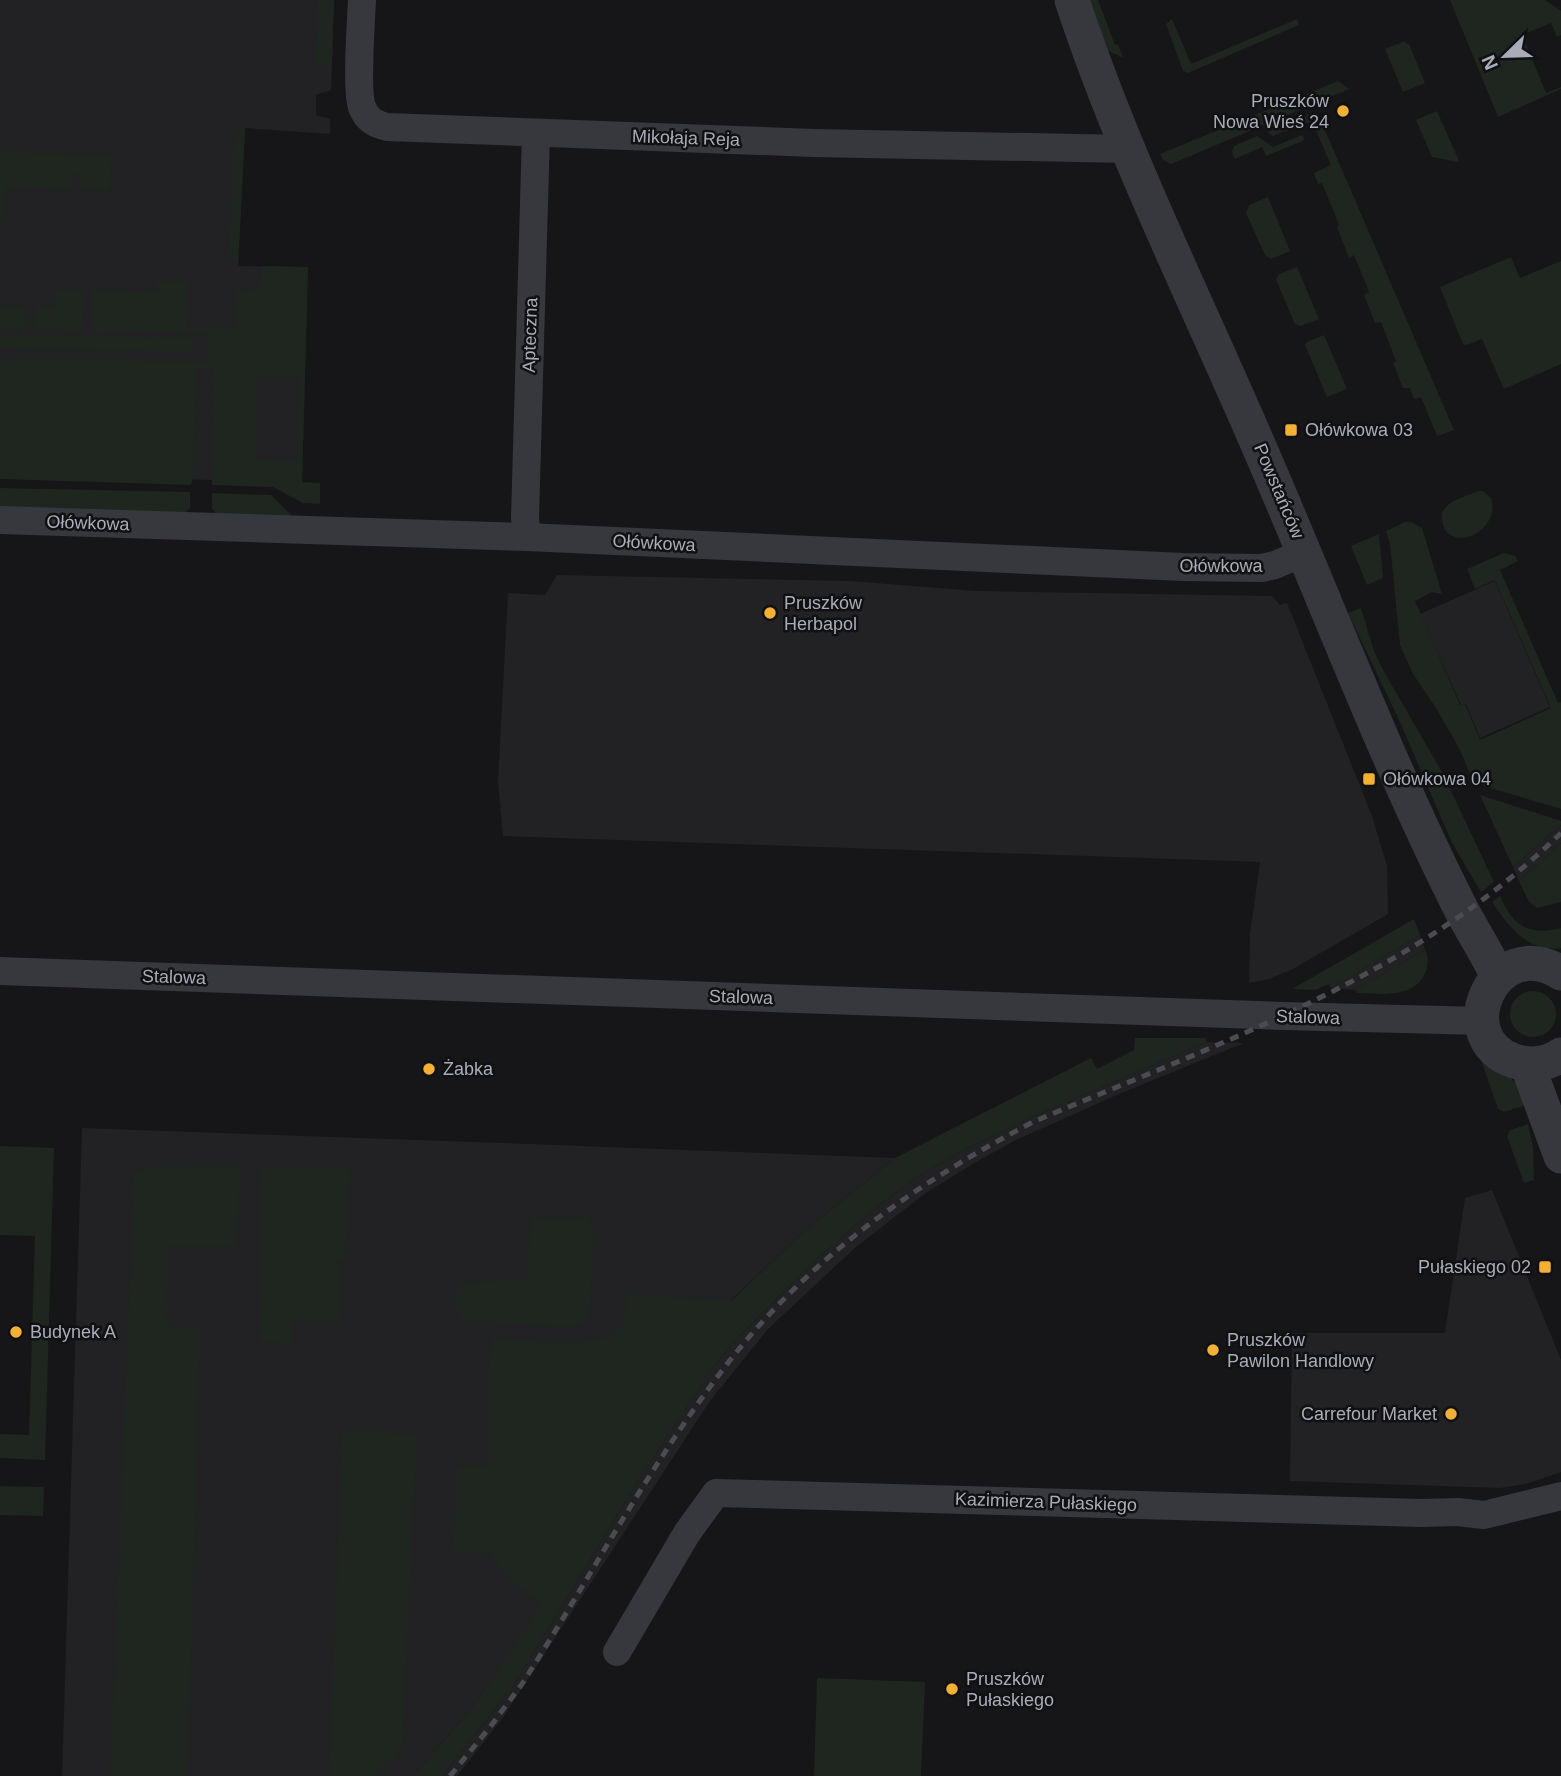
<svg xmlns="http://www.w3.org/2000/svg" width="1561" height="1776" viewBox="0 0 1561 1776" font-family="Helvetica,sans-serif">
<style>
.built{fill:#222225}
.green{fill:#1e261f;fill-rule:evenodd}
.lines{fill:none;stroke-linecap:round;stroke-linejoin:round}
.minor{stroke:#37383d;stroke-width:28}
.tertiary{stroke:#37383d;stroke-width:35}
.rail{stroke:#4a4c52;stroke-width:5;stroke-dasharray:9 7;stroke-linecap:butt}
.poi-dot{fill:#f2b134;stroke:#111113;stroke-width:2.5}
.labels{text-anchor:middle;stroke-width:5;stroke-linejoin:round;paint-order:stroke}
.poi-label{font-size:18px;fill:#a8adb8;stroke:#111113;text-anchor:start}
.street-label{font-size:18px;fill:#a8adb8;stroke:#111113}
</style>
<rect width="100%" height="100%" fill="#161618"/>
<g class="built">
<polygon points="0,0 334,0 331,90 316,95 316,115 330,119 330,134 245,128 238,266 308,267 302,482 0,475"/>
<polygon points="557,575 850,581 976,591 1272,596 1280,605 1287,603 1372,816 1387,866 1388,914 1293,969 1269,979 1249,983 1250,934 1260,862 503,836 498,782 508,593 545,595"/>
<polygon points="1495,581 1550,707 1480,738 1466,704 1461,705 1420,614"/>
<polygon points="1561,825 1561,843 1519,881 1513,867"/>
<polygon points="1420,935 1425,950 1355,990 1331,988"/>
<polygon points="1207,1042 1244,1043 1119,1094 1014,1141 971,1165 923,1195 856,1247 768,1329 710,1401 502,1719 457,1776 442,1776 512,1688 638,1481 715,1365 740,1335 820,1256 879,1205 921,1174 970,1147 1034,1116"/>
<polygon points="82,1128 530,1144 895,1158 803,1232 706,1324 543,1604 471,1709 413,1776 62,1776"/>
<polygon points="1492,1190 1561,1360 1561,1472 1526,1484 1500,1488 1290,1481 1292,1333 1445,1333 1465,1198"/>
</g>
<g class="green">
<polygon points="317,0 334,0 332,65 316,65"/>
<polygon points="1090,0 1098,0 1115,45 1118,44 1123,58 1105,49"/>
<polygon points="1450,0 1545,0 1561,11 1561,35 1557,37 1551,23 1522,35 1546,93 1561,87 1561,89 1498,117"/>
<polygon points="1172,19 1191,64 1297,19 1299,25 1188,73 1183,71 1166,24"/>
<polygon points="1405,41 1407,44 1409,44 1425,83 1403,92 1385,49"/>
<polygon points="1338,81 1349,89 1171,164 1163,160 1160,154"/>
<polygon points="1437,111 1459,161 1457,162 1432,157 1416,120"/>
<polygon points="1312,113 1318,114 1454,430 1437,436 1421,397 1414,399 1410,388 1403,388 1393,363 1396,361 1381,322 1375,323 1364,295 1369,292 1354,255 1349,258 1337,227 1339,225 1322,183 1318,184 1314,173 1331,165 1312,121 1273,136 1267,132 1292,121 1297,123 1304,120 1306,115"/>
<polygon points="245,128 238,266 229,255 233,140"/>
<polygon points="1302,135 1305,140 1266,156 1262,147 1235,159 1232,152 1234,146 1257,136 1273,147"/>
<polygon points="0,152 108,155 111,157 110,190 81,189 81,174 71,174 72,189 6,187 5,219 0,219"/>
<polygon points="1268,197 1290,251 1271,259 1265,255 1246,213 1249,205"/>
<polygon points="1511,257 1520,278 1561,261 1561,364 1504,389 1482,339 1467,345 1463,344 1440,287"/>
<path d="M262 266 308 267 302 482 320 483V504L303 503 273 487 212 485 214 368H196L193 476 191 485 0 479V359L208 362V333L103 331V334H96L95 331 91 330 92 291 156 292 157 281 188 282 187 327 234 329 236 291 261 289ZM257 376H299L297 461 256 460Z"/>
<polygon points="1297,267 1319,319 1301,326 1295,324 1276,280 1279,274"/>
<polygon points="56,289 83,290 82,330 63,332 63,330 35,329 35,307 54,307"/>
<polygon points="0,306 26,307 25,329 0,329"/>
<polygon points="0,334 193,338 193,352 0,348"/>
<polygon points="1324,335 1347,389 1327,397 1305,345 1307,342"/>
<polygon points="0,488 190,492 190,508 185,513 0,507"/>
<path d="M1478 491H1483L1491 498C1502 532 1447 556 1442 520 1441 514 1443 509 1448 505 1455 499 1469 495 1478 491Z"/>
<polygon points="212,493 271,495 294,518 217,516 212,508"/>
<polygon points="1405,522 1411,522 1422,528 1442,594 1432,592 1415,601 1460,705 1465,704 1480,740 1551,708 1495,580 1475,589 1467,569 1504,553 1515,556 1518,561 1500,570 1558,703 1561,702 1561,809 1474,783 1460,750 1436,708 1413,674 1400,645 1390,544 1386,531"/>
<polygon points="1379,534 1383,578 1367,585 1351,546"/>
<polygon points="1361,608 1374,651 1383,670 1442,772 1494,882 1481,892 1452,843 1400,722 1348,613"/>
<polygon points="1480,795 1561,821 1561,825 1513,867"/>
<polygon points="1561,843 1561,902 1537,908 1529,902 1519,881"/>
<path d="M1500 896C1513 926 1528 936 1561 928V948C1528 953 1508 926 1492 902Z"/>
<polygon points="1414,919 1420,935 1331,988 1329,984 1315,990 1292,989"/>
<path d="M1425 950C1428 957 1429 963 1426 971 1416 999 1380 994 1357 993L1355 990Z"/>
<circle cx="1533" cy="1014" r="23"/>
<path d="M1135 1038H1205L1207 1042 1034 1116 970 1147 921 1174 879 1205 820 1256 740 1335 715 1365 638 1481 512 1688 442 1776H413L471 1709 542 1604 509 1579 488 1553 453 1552 457 1466 487 1465V1391L491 1338C521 1339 602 1352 621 1327 626 1319 625 1304 626 1294L731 1301 803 1232 895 1158 1091 1058 1097 1069 1134 1050Z"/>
<polygon points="1478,1051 1517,1084 1529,1104 1504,1112 1498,1109"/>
<polygon points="1528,1124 1533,1147 1534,1180 1524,1183 1507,1136 1510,1130"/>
<polygon points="0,1146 54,1148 45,1460 0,1458 0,1434 29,1435 35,1236 0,1235"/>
<polygon points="240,1166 237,1247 168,1246 167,1326 200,1328 188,1776 110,1776 134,1176 146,1167"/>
<polygon points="258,1167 351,1169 345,1260 338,1260 338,1321 293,1320 292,1344 260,1342"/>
<path d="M531 1218 589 1219 594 1233 589 1321 571 1327 465 1321C455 1310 448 1293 463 1283L526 1279Z"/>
<polygon points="342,1431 417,1434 402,1750 373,1776 329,1776"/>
<polygon points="0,1486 44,1487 43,1516 0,1515"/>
<polygon points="817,1678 925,1682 921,1776 814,1776"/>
</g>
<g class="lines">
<g class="minor">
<path d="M362 0C361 22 356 91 362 107 367 120 375 124 387 127L814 143 1127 149"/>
<polyline points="0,520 527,537 1183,567 1262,568 1275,565 1305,552"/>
<polyline points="527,537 525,518 536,133"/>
<polyline points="0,971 1283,1016 1482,1021"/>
<polyline points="617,1652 687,1533 716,1493 1421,1513 1458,1512 1484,1515 1561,1496"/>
</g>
<g class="tertiary">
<path d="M1072 0C1123 155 1196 300 1260 449 1327 603 1386 761 1462 911 1474 933 1487 954 1498 976"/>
<path d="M1561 973C1495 931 1447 1038 1514 1061 1530 1066 1546 1065 1561 1055"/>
<polyline points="1527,1064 1561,1156"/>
</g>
<path class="rail" d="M450 1776 490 1727 522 1684C591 1577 652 1460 731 1359 812 1256 918 1182 1033 1122 1221 1042 1412 978 1561 833"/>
</g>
<g class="poi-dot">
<circle cx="1343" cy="111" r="7"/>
<rect x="1284" y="423" width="14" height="14" rx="3.5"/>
<circle cx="770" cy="613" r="7"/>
<rect x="1362" y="772" width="14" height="14" rx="3.5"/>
<circle cx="429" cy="1069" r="7"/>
<rect x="1538" y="1260" width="14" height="14" rx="3.5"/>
<circle cx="16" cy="1332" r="7"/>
<circle cx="1213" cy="1350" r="7"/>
<circle cx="1451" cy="1414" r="7"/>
<circle cx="952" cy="1689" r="7"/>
</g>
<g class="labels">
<g class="poi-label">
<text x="1329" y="107" text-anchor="end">Pruszków<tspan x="1329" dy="21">Nowa Wieś 24</tspan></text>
<text x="1305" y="436">Ołówkowa 03</text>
<text x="784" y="609">Pruszków<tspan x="784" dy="21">Herbapol</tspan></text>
<text x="1383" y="785">Ołówkowa 04</text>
<text x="443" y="1075">Żabka</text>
<text x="1531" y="1273" text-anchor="end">Pułaskiego 02</text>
<text x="30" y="1338">Budynek A</text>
<text x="1227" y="1346">Pruszków<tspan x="1227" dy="21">Pawilon Handlowy</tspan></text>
<text x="1437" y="1420" text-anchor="end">Carrefour Market</text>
<text x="966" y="1685">Pruszków<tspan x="966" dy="21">Pułaskiego</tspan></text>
</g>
<g class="street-label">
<text transform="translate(686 138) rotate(2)" y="6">Mikołaja Reja</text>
<text transform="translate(530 335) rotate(-88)" y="6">Apteczna</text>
<text transform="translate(1279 491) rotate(67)" y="6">Powstańców</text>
<text transform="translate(88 523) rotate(2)" y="6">Ołówkowa</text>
<text transform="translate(654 543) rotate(3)" y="6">Ołówkowa</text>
<text x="1221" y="572">Ołówkowa</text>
<text transform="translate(174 977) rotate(2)" y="6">Stalowa</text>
<text transform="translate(741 997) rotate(2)" y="6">Stalowa</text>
<text transform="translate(1308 1017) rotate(2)" y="6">Stalowa</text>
<text transform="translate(1046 1502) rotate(2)" y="6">Kazimierza Pułaskiego</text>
</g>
</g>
<g transform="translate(1505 56) rotate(247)" stroke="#111113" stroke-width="5" paint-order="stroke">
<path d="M0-5L12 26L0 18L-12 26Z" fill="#a8adb8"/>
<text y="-10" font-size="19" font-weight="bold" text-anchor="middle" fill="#a8adb8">N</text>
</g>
</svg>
